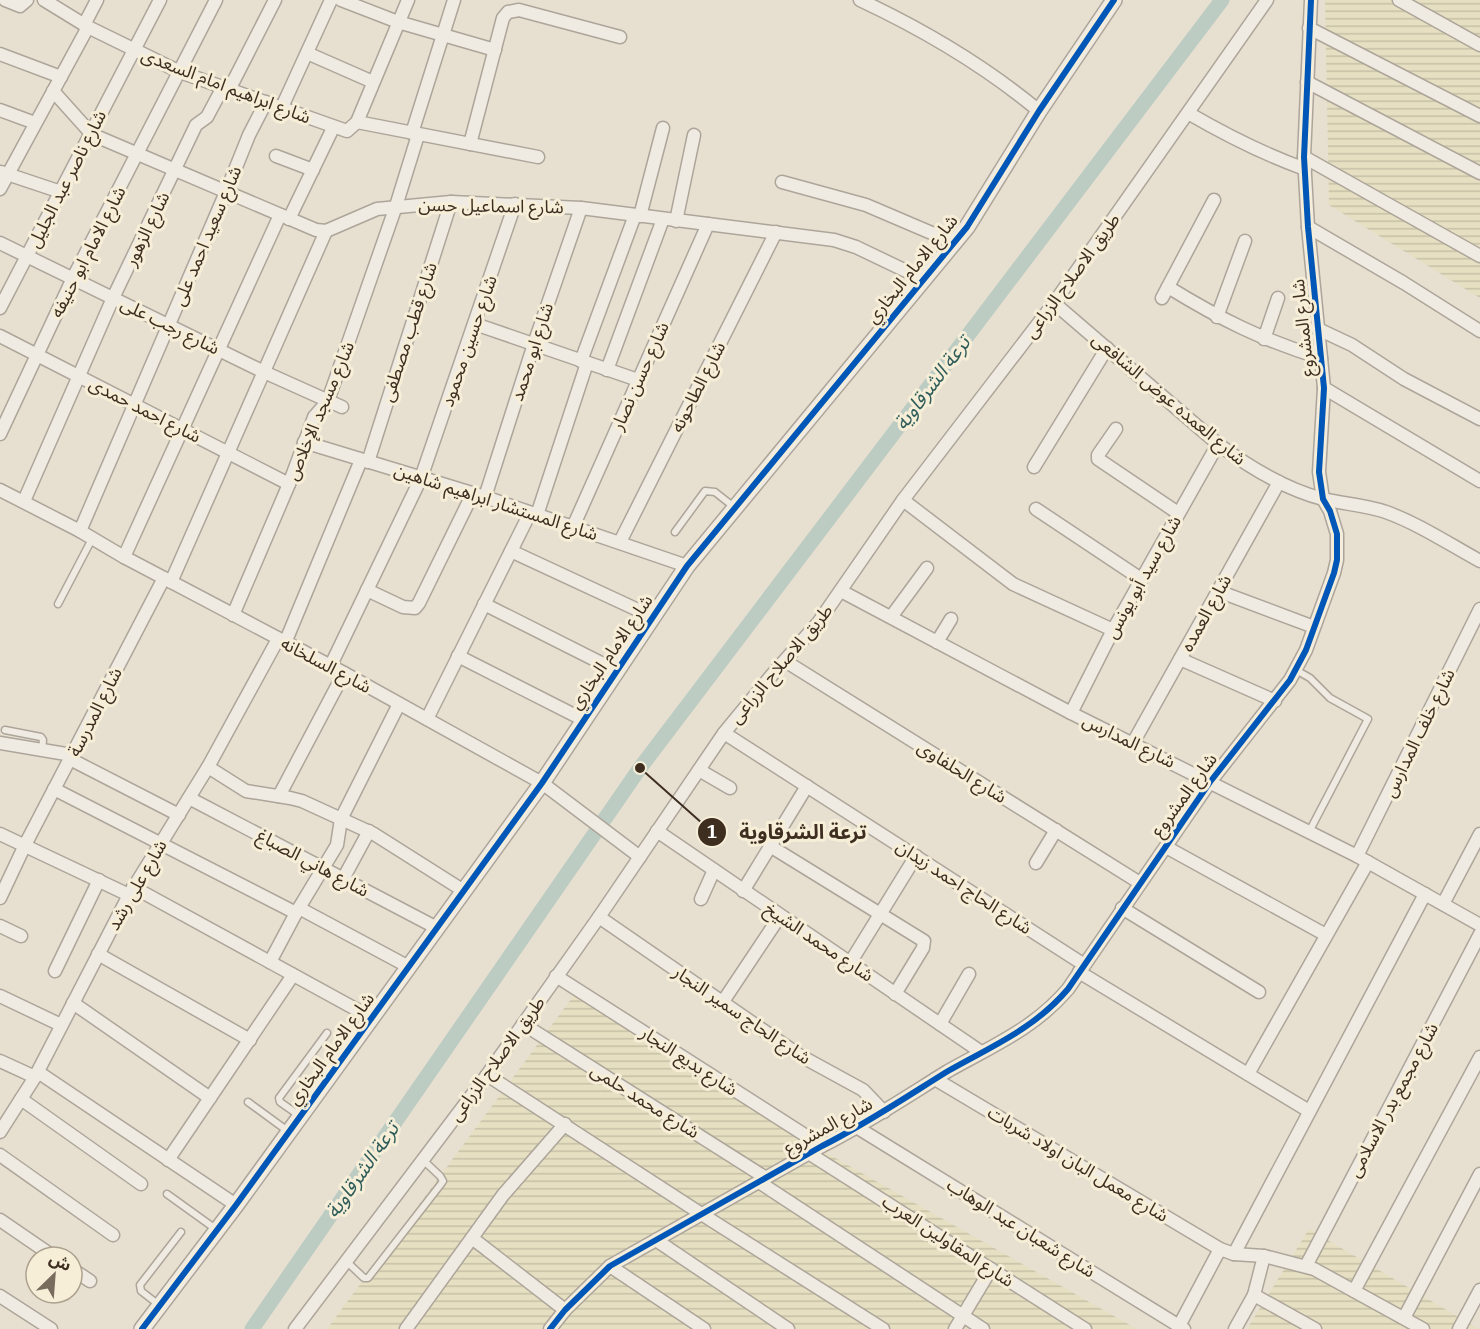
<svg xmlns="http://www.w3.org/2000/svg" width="1480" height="1329" viewBox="0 0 1480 1329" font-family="'IBM Plex Serif','Noto Sans Arabic',serif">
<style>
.farmland{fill:url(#farmland-rules)}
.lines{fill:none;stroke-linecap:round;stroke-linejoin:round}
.canal{stroke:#bcccc2;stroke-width:15}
.service-casing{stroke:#ada599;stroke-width:9}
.minor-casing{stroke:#ada599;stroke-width:15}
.tertiary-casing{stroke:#ada599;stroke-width:18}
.service{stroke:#efebe3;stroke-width:6}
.minor{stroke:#efebe3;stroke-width:12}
.tertiary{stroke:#efebe3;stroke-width:15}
.cycleway-casing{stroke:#f7eed8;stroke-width:10}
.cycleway{stroke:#0057b8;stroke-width:6}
.labels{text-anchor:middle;stroke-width:6;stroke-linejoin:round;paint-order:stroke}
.street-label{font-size:18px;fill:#3d2e20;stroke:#f7eed8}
.water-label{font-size:20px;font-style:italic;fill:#2f5d5a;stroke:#f7eed8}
.leader{fill:none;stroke:#3d2e20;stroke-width:2}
.callout-dot{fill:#3d2e20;stroke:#f7eed8;stroke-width:2}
.mark-label{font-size:18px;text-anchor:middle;font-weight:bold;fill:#fff}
.callout-label{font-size:20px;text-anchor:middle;font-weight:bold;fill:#3d2e20;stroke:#f7eed8;stroke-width:6;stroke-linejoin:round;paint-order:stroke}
</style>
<defs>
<pattern id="farmland-rules" width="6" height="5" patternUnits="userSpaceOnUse" patternTransform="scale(1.5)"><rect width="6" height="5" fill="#e6dfc2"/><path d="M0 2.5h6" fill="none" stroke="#c6c0a6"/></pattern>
</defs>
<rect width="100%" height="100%" fill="#e7e0d1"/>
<g class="farmland">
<polygon points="1325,0 1480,0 1480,298 1329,205"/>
<polygon points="574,995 800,1138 1137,1329 327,1329"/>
<polygon points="1309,1229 1479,1329 1247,1329"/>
</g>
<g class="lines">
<polyline class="canal" points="252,1329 640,768 1222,0"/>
<g class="service-casing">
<g id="service">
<polyline points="675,532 705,491 715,492 734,507"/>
<polyline points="58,604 92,539"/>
<polyline points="1296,670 1310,678 1330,698 1368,719 1309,832"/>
<polyline points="5,730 41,737 43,740 42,750"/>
<polyline points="248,1102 289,1132"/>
<polyline points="300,1116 280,1102 279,1098 327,1033"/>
<polyline points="167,1194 217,1230"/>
<polyline points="346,1261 364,1278 368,1278 441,1184 443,1181 440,1176 423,1160"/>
<polyline points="159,1305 141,1291 140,1285 181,1232"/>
</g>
</g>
<g class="minor-casing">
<g id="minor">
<polyline points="5,0 20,6 27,0"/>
<polyline points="44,0 88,27 180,72 347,131 357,122 408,0"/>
<polyline points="341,0 398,22 495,50"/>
<path d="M860 0C924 30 985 66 1039 111"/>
<polyline points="1399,0 1480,45"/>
<polyline points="84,25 97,0"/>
<polyline points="1309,28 1480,116"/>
<polyline points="307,53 373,82"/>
<polyline points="0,54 61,77"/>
<polyline points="1307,82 1480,173"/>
<polyline points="229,90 275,0"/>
<polyline points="53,91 88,130 98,137 316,230 326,231 377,209 451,202 581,208 834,240 856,247 925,280"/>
<polyline points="282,107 331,0"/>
<polyline points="0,110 35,123"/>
<path d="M1188 113C1226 135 1263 154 1305 169"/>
<polyline points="357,122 538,157"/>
<polyline points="412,133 454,0"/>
<polyline points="470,144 503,18 508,12 519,10 620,37"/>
<polyline points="276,156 313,170"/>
<polyline points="1304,157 1480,256"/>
<polyline points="1,172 61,192"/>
<polyline points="782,182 866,205 955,243"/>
<polyline points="0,189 88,27"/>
<polyline points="640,216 663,128"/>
<polyline points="289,219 333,128"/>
<polyline points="676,221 694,135"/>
<polyline points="1308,227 1404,283 1480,331"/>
<polyline points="0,243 264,372 342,407"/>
<path d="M1168 287C1220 319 1262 340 1321 358"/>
<polyline points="1162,298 1214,200"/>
<path d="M1054 303 1218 444C1249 467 1284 489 1323 499 1344 504 1365 505 1386 512 1419 524 1449 544 1480 561"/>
<polyline points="0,308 160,0"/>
<polyline points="1217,317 1245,241"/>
<polyline points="475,324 638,380"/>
<polyline points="1318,329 1352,345 1404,379 1480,419"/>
<polyline points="0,336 289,484"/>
<polyline points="1264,339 1278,298"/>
<polyline points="581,361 635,215"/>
<polyline points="607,370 663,219"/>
<polyline points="1324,388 1480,481"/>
<polyline points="1116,429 1098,455 1098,459 1178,513"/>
<polyline points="0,434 73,278 216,0"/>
<polyline points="304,442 485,497 687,566"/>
<polyline points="368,462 451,202"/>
<polyline points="1034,467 1107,348"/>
<polyline points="0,490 80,531 124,557 344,673 542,783 640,857"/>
<polyline points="485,497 534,344 581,208"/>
<polyline points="903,500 1013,584 1113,630"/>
<polyline points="24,501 113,298 196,125 207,117 223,87"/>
<polyline points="1036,509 1141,579"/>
<polyline points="537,515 587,363"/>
<polyline points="573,527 708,224"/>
<polyline points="80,531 226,192 249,135 266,102"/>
<polyline points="620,542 776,232"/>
<polyline points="511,551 653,617"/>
<polyline points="124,557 280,215"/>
<polyline points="171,582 326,231"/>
<polyline points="367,590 403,607 415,608 419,603 473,493"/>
<polyline points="841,591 1071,713 1357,856 1480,925"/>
<polyline points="1218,591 1314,627"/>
<polyline points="484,604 617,671"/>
<polyline points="233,615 289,484 314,417 328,401 331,392 396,206 418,135"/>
<polyline points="891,617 927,568"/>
<polyline points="937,642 951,619"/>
<polyline points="285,643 361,460"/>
<polyline points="458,656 584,720"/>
<polyline points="1180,659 1275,701"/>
<polyline points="785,661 1140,883"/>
<polyline points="330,667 421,478 515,204"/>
<polyline points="1071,713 1113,630 1218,444"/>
<polyline points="427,719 530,513"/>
<polyline points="724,733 1083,964"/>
<polyline points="0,743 72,755"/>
<polyline points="1133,743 1279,482"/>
<polyline points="70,759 179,815"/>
<polyline points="208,767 246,791 290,798 302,801 374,834 464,891"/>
<polyline points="699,770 730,788"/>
<polyline points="54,789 296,913"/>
<polyline points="279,796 344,673"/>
<polyline points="189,798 437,928"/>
<polyline points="657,831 981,1052"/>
<polyline points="0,834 129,895"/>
<polyline points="770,846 924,941 923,948 895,994"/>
<polyline points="1166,847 1326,935"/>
<polyline points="1357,856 1480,609"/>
<polyline points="1036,863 1056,830"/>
<polyline points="343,879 369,831"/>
<polyline points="133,887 372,1018"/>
<polyline points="743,891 807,786"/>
<polyline points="0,898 25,845 164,578"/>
<polyline points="701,899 714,870"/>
<polyline points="1443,904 1480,834"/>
<polyline points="299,908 409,967"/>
<polyline points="1122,908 1259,992"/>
<polyline points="599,917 799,1055 863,1090 884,1112"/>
<polyline points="0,926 21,936"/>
<polyline points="98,954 250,1040"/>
<polyline points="270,962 296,913 337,845 341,819 399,704"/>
<polyline points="850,963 916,856"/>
<polyline points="55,971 99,880"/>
<polyline points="1079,972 1309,1111"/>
<polyline points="556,976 822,1146"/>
<polyline points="0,996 61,1025"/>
<polyline points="73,1003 210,1098"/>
<polyline points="722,1003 780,916"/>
<polyline points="523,1024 766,1178"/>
<polyline points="940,1024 969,974"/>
<polyline points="0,1061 35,1077"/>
<polyline points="38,1072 236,1205"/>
<polyline points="1248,1074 1368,862"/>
<polyline points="487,1075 703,1215 883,1329"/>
<polyline points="935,1079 1220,1249 1234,1254 1264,1256 1314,1269 1423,1329"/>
<polyline points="21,1099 141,1184"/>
<polyline points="858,1128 1184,1329"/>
<polyline points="0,1132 35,1077 129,895 208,767 278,639"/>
<polyline points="810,1154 1085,1329"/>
<polyline points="0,1155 113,1235"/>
<polyline points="168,1160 293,975"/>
<polyline points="759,1182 983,1329"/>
<polyline points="0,1220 54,1257"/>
<polyline points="472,1238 565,1310"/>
<polyline points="656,1240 788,1329"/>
<polyline points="1234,1254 1425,894"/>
<polyline points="610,1266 704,1329"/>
<polyline points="1306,1266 1480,934"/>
<polyline points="72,1269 90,1281"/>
<polyline points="1354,1291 1480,1057"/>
<polyline points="1254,1295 1315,1329"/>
<polyline points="0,1296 51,1329"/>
<polyline points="1404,1318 1480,1174"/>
<polyline points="1179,1326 1220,1249"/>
<polyline points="295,1329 487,1075 599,917 724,733 771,676 818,623 903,500 1054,303 1267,0"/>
<polyline points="406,1329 503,1195 565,1124"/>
<path d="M550 1329 565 1310 610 1266 822 1146C866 1124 906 1097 948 1071 992 1046 1034 1029 1068 989L1210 782 1290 680 1306 650 1334 573 1337 560V534L1330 511 1323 499 1319 472 1324 388 1308 227 1304 157 1311 0"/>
<polyline points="955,1329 991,1269"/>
<polyline points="1235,1329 1254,1295 1264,1256"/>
<polyline points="1459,1329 1480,1290"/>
</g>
</g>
<g class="tertiary-casing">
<polyline id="tertiary" points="142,1329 236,1205 542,783 687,566 967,227 1039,111 1114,0"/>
</g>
<use href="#service" class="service"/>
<use href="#minor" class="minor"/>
<use href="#tertiary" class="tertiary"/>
<g class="cycleway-casing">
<g id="cycleway">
<polyline points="142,1329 236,1205 542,783 687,566 967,227 1039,111 1114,0"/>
<path d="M550 1329 565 1310 610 1266 822 1146C866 1124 906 1097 948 1071 992 1046 1034 1029 1068 989L1210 782 1290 680 1306 650 1334 573 1337 560V534L1330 511 1323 499 1319 472 1324 388 1308 227 1304 157 1311 0"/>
</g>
</g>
<use href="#cycleway" class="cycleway"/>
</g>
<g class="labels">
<g class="street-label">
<text transform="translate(226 86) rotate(21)" y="6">شارع ابراهيم امام السعدى</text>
<text transform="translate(67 179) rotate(-63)" y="6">شارع ناصر عبد الجليل</text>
<text transform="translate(491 206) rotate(1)" y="6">شارع اسماعيل حسن</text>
<text transform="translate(147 229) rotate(-64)" y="6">شارع الزهور</text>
<text transform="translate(207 236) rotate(-67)" y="6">شارع سعيد احمد على</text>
<text transform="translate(88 252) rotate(-63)" y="6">شارع الامام ابو حنيفه</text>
<text transform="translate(912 269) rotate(-51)" y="6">شارع الامام البخاري</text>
<text transform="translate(1072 276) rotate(-54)" y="6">طريق الاصلاح الزراعى</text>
<text transform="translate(170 326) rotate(26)" y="6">شارع رجب على</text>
<text transform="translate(1303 328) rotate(-96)" y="6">شارع المشروع</text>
<text transform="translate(409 332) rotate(-72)" y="6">شارع قطب مصطفى</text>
<text transform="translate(469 341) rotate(-71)" y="6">شارع حسين محمود</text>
<text transform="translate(532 352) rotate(-72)" y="6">شارع ابو محمد</text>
<text transform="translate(640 376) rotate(-66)" y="6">شارع حسن نصار</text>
<text transform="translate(698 387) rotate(-63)" y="6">شارع الطاحونه</text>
<text transform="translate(1169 399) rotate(40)" y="6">شارع العمده عوض الشافعى</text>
<text transform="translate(145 410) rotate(27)" y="6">شارع احمد حمدى</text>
<text transform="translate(320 411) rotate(-67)" y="6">شارع مسجد الإخلاص</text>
<text transform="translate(496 502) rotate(18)" y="6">شارع المستشار ابراهيم شاهين</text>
<text transform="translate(1143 577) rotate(-61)" y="6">شارع سيد أبو يونس</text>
<text transform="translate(1206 613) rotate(-61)" y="6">شارع العمده</text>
<text transform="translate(611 652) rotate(-56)" y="6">شارع الامام البخاري</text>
<text transform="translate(781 664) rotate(-50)" y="6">طريق الاصلاح الزراعى</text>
<text transform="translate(326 665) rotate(28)" y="6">شارع السلخانه</text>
<text transform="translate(95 712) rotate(-63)" y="6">شارع المدرسة</text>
<text transform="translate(1419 733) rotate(-64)" y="6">شارع خلف المدارس</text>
<text transform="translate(1129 741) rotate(26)" y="6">شارع المدارس</text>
<text transform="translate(962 772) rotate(32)" y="6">شارع الحلفاوى</text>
<text transform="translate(1184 795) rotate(-54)" y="6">شارع المشروع</text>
<text transform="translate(313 863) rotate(28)" y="6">شارع هاني الصباغ</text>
<text transform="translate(137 885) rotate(-60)" y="6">شارع على رشد</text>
<text transform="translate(964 887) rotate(33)" y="6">شارع الحاج احمد زيدان</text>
<text transform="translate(819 942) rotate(34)" y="6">شارع محمد الشيخ</text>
<text transform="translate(742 1015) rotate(34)" y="6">شارع الحاج سمير النجار</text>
<text transform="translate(331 1049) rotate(-54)" y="6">شارع الامام البخاري</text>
<text transform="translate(497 1059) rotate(-54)" y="6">طريق الاصلاح الزراعى</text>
<text transform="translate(689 1061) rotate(33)" y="6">شارع بديع النجار</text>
<text transform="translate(1393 1100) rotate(-62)" y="6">شارع مجمع بدر الاسلامى</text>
<text transform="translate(645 1101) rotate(32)" y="6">شارع محمد حلمى</text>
<text transform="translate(828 1126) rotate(-29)" y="6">شارع المشروع</text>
<text transform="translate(1078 1164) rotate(31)" y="6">شارع معمل البان اولاد شربات</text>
<text transform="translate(1021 1228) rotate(32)" y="6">شارع شعبان عبد الوهاب</text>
<text transform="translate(948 1241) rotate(33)" y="6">شارع المقاولين العرب</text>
</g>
<g class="water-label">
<text transform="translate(932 383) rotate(-53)" y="7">ترعة الشرقاوية</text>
<text transform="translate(362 1170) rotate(-55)" y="7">ترعة الشرقاوية</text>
</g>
</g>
<path class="leader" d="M640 768L712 832"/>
<g class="callout-dot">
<circle cx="640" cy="768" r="6"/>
<circle cx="712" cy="832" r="15"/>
</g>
<g class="mark-label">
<text x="712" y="838">1</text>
</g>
<g class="callout-label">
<text x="803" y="839">ترعة الشرقاوية</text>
</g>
<g transform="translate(54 1275) rotate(25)"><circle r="28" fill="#f7eed8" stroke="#ada18e" stroke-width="1.5"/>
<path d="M0-4.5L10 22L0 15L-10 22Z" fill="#786c5e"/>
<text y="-9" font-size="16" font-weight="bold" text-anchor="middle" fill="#3d2e20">ش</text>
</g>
</svg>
